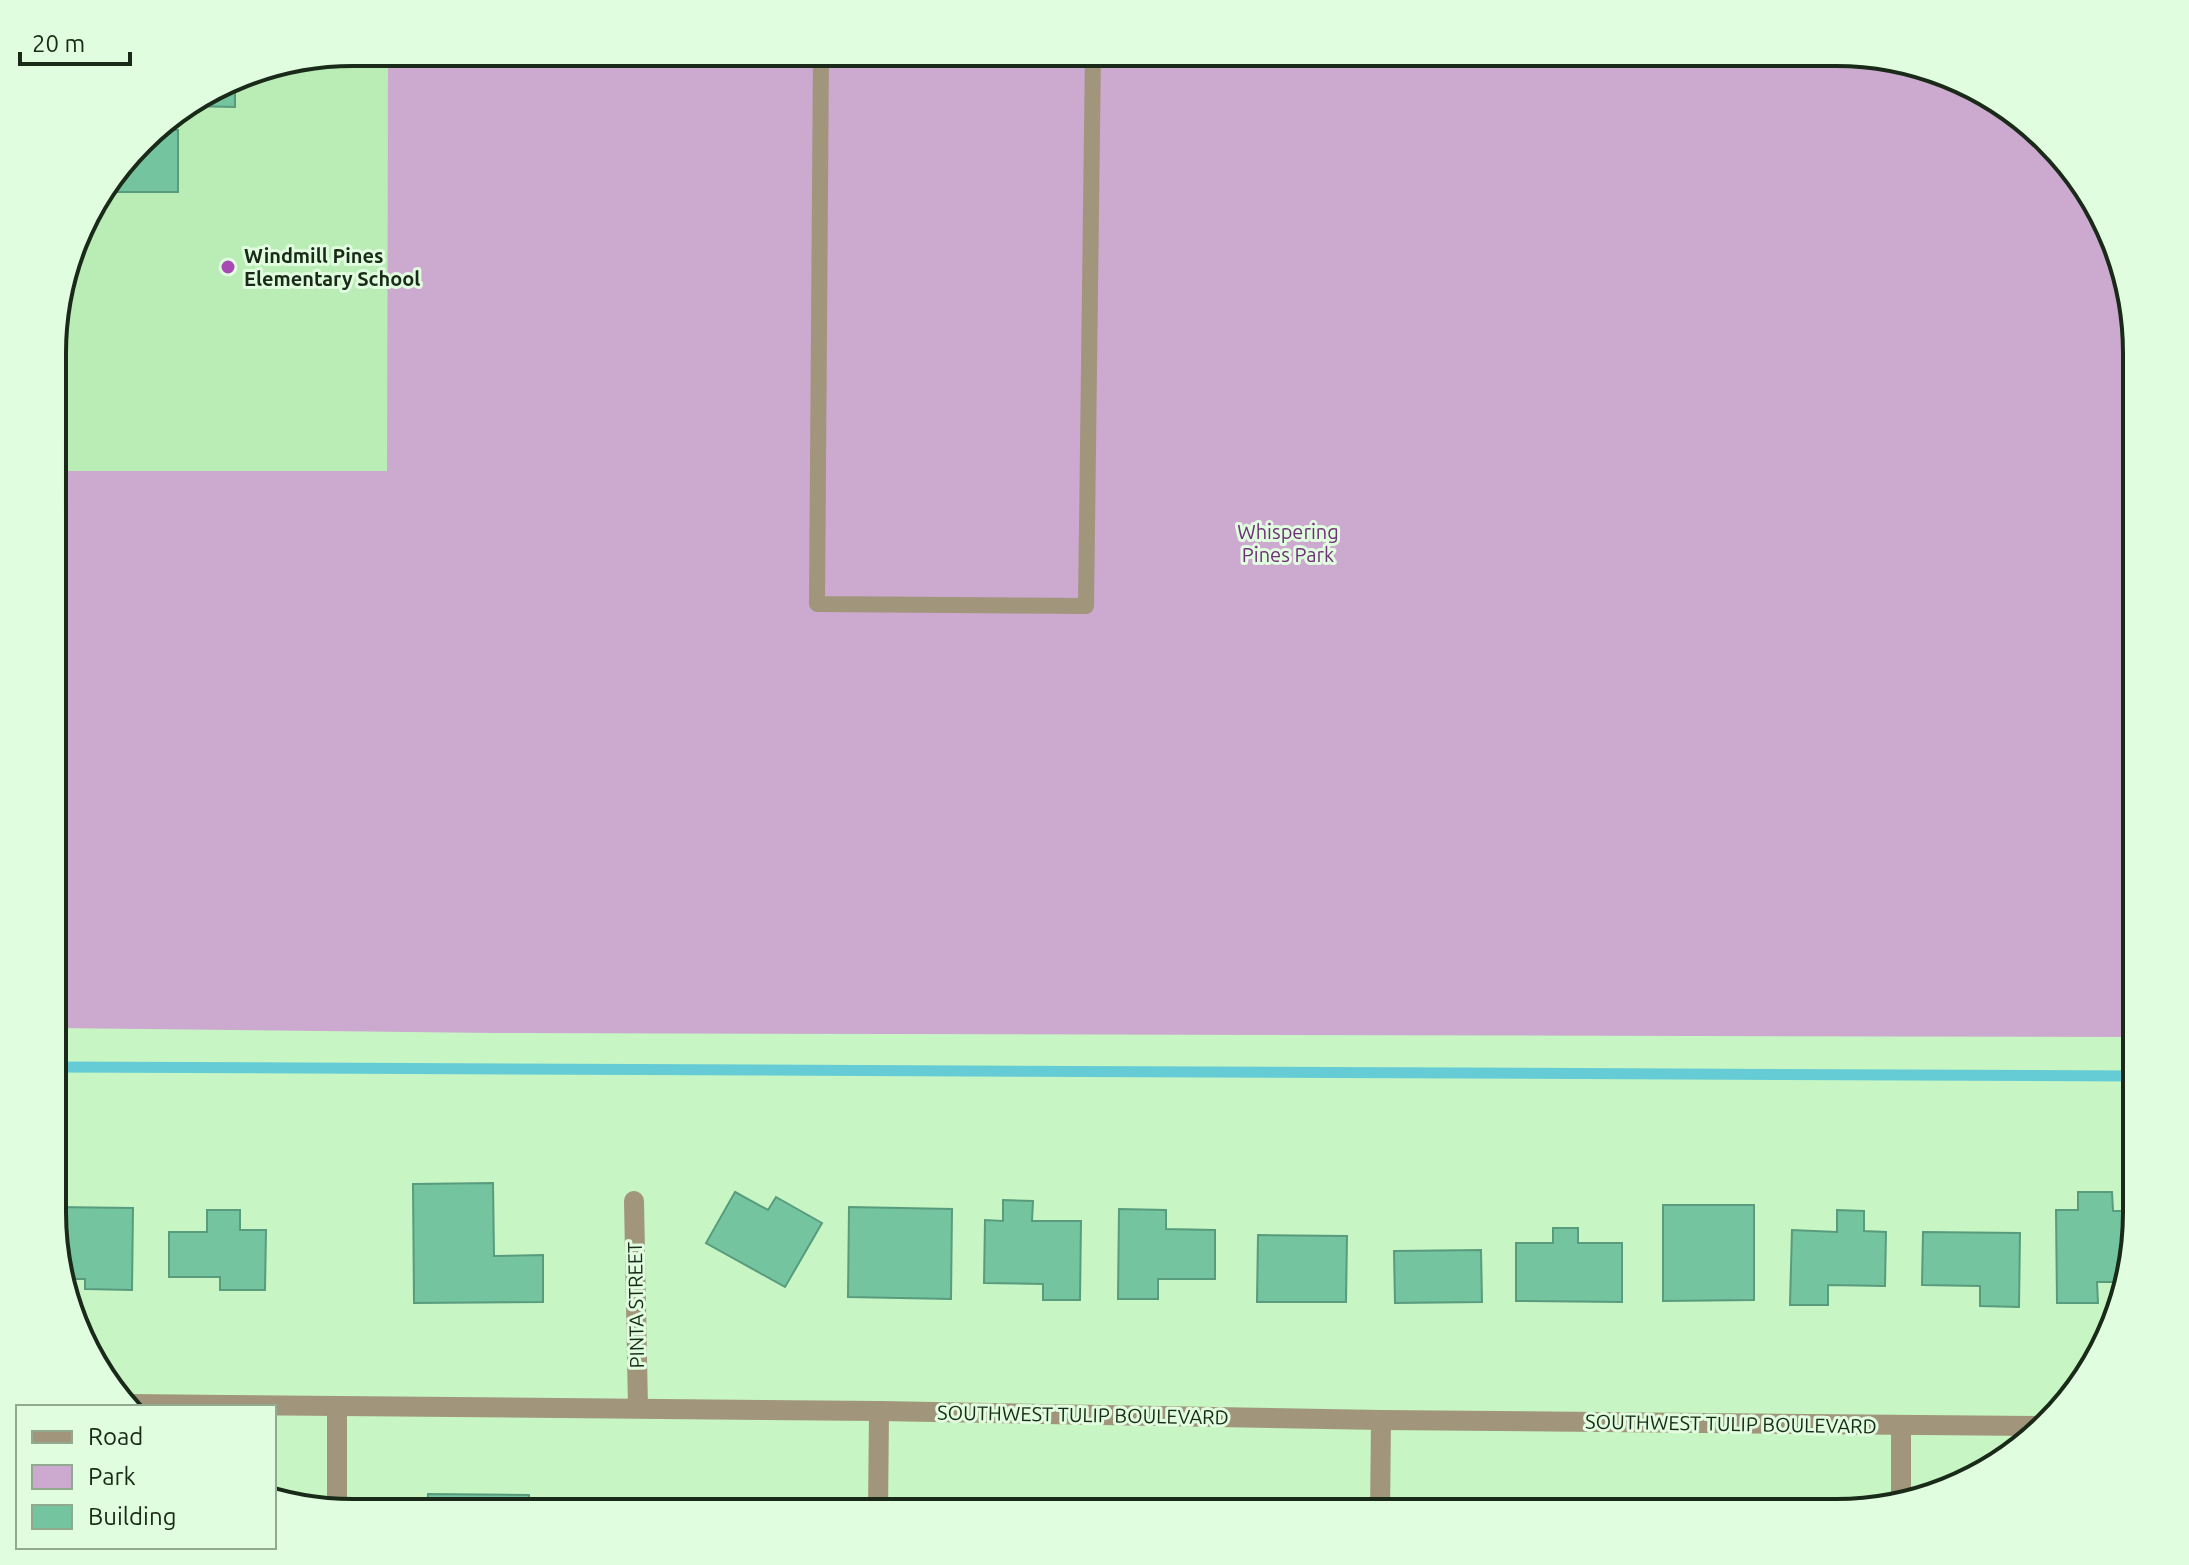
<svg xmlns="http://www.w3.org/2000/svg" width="2189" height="1565" viewBox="0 0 2189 1565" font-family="Ubuntu,sans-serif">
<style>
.built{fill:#b9edb5}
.green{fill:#cca9cf}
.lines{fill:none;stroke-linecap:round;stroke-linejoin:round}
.stream{stroke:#65ccd5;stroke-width:11}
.building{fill:#74c49f;stroke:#599b7d;stroke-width:2}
.service{stroke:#a1957c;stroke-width:16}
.minor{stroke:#a1957c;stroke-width:20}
.tertiary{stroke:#a1957c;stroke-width:20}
.poi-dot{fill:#a84ab3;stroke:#e1fddf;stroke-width:3}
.labels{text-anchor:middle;stroke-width:6;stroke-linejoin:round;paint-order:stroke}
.poi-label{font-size:20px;font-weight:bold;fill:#192b18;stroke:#e1fddf;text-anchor:start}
.park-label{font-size:20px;fill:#6e3175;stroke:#e1fddf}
.street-label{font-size:20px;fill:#192b18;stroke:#e1fddf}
.rim{fill:none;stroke:#192b18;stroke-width:4}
</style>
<rect width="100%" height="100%" fill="#c7f6c4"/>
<polygon class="built" points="353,52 388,52 387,471 55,471 55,314 83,219 154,127 238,75"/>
<polygon class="green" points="388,52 1856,53 1951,75 2020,114 2106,219 2136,333 2136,1037 496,1033 55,1028 55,471 387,471"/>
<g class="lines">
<polyline class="stream" points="55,1067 2136,1076"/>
</g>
<g class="building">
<polygon points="235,76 235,107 187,106"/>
<polygon points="152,130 178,130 178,192 104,192"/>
<polygon points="493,1183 494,1256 543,1255 543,1302 414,1303 413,1184"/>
<polygon points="735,1192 768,1210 776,1197 822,1223 785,1287 706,1243"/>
<polygon points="2078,1192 2112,1192 2113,1211 2136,1211 2136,1232 2125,1282 2097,1282 2098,1303 2057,1303 2056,1210 2078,1210"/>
<polygon points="1003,1200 1033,1201 1032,1221 1081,1221 1080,1300 1043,1300 1043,1284 984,1283 985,1220 1003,1221"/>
<polygon points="1663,1205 1754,1205 1754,1300 1663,1301"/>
<polygon points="55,1207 133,1208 132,1290 85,1289 85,1279 64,1279 55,1251"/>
<polygon points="849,1207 952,1209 951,1299 848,1297"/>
<polygon points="1119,1209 1166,1210 1166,1229 1215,1230 1215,1279 1158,1279 1158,1299 1118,1299"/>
<polygon points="207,1210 240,1210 240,1230 266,1230 265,1290 220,1290 220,1277 169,1277 169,1232 207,1232"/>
<polygon points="1837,1210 1864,1211 1864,1231 1886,1232 1885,1286 1828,1285 1828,1305 1790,1305 1792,1230 1837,1232"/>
<polygon points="1553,1228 1578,1228 1578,1243 1622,1243 1622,1302 1516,1301 1516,1243 1553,1243"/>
<polygon points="1923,1232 2020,1233 2019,1307 1980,1306 1980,1286 1922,1285"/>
<polygon points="1258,1235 1347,1236 1346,1302 1257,1302"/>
<polygon points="1481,1250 1482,1302 1395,1303 1394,1251"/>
<polygon points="428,1494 529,1495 529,1512 427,1512"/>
<polygon points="1687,1503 1773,1505 1773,1513 1687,1513"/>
<polygon points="1282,1505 1282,1513 1198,1513 1198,1506"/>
</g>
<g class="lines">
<polyline class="service" points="821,52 817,604 1086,606 1093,52"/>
<g class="minor">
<polyline points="634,1201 638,1408"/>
<polyline points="1901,1498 1901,1425"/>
<polyline points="337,1512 337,1406"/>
<polyline points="878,1513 879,1411"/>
<polyline points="1380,1513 1381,1420"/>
</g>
<polyline class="tertiary" points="128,1404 879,1411 1381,1420 2037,1426"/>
</g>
<circle class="poi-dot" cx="228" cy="267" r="8"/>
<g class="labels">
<g class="poi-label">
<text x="244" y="263">Windmill Pines<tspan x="244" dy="23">Elementary School</tspan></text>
</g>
<g class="park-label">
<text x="1288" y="539">Whispering<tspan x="1288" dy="23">Pines Park</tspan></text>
</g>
<g class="street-label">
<text transform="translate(636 1305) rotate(-91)" y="7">PINTA STREET</text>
<text transform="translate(1083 1415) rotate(1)" y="7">SOUTHWEST TULIP BOULEVARD</text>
<text transform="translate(1731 1424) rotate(1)" y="7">SOUTHWEST TULIP BOULEVARD</text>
</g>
</g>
<path d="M0 0H2189V1565H0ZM353 66H1836A287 287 0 0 1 2123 353V1212A287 287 0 0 1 1836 1499H353A287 287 0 0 1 66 1212V353A287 287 0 0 1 353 66Z" fill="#e1fddf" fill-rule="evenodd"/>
<path class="rim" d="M353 66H1836A287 287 0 0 1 2123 353V1212A287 287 0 0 1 1836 1499H353A287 287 0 0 1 66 1212V353A287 287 0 0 1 353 66Z"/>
<rect x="16" y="1405" width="260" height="144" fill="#e1fddf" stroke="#91a98f" stroke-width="2"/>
<rect x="32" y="1431" width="40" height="12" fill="#a1957c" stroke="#91a98f" stroke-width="2"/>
<text x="88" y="1445" font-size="24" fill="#192b18">Road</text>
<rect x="32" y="1465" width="40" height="24" fill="#cca9cf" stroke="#91a98f" stroke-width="2"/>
<text x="88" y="1485" font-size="24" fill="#192b18">Park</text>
<rect x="32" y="1505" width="40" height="24" fill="#74c49f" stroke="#91a98f" stroke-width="2"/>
<text x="88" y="1525" font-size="24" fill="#192b18">Building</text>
<path d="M20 52v12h110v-12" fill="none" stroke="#192b18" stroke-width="4"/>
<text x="32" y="52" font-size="24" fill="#192b18" stroke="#e1fddf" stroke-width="6" paint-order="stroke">20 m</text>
</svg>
